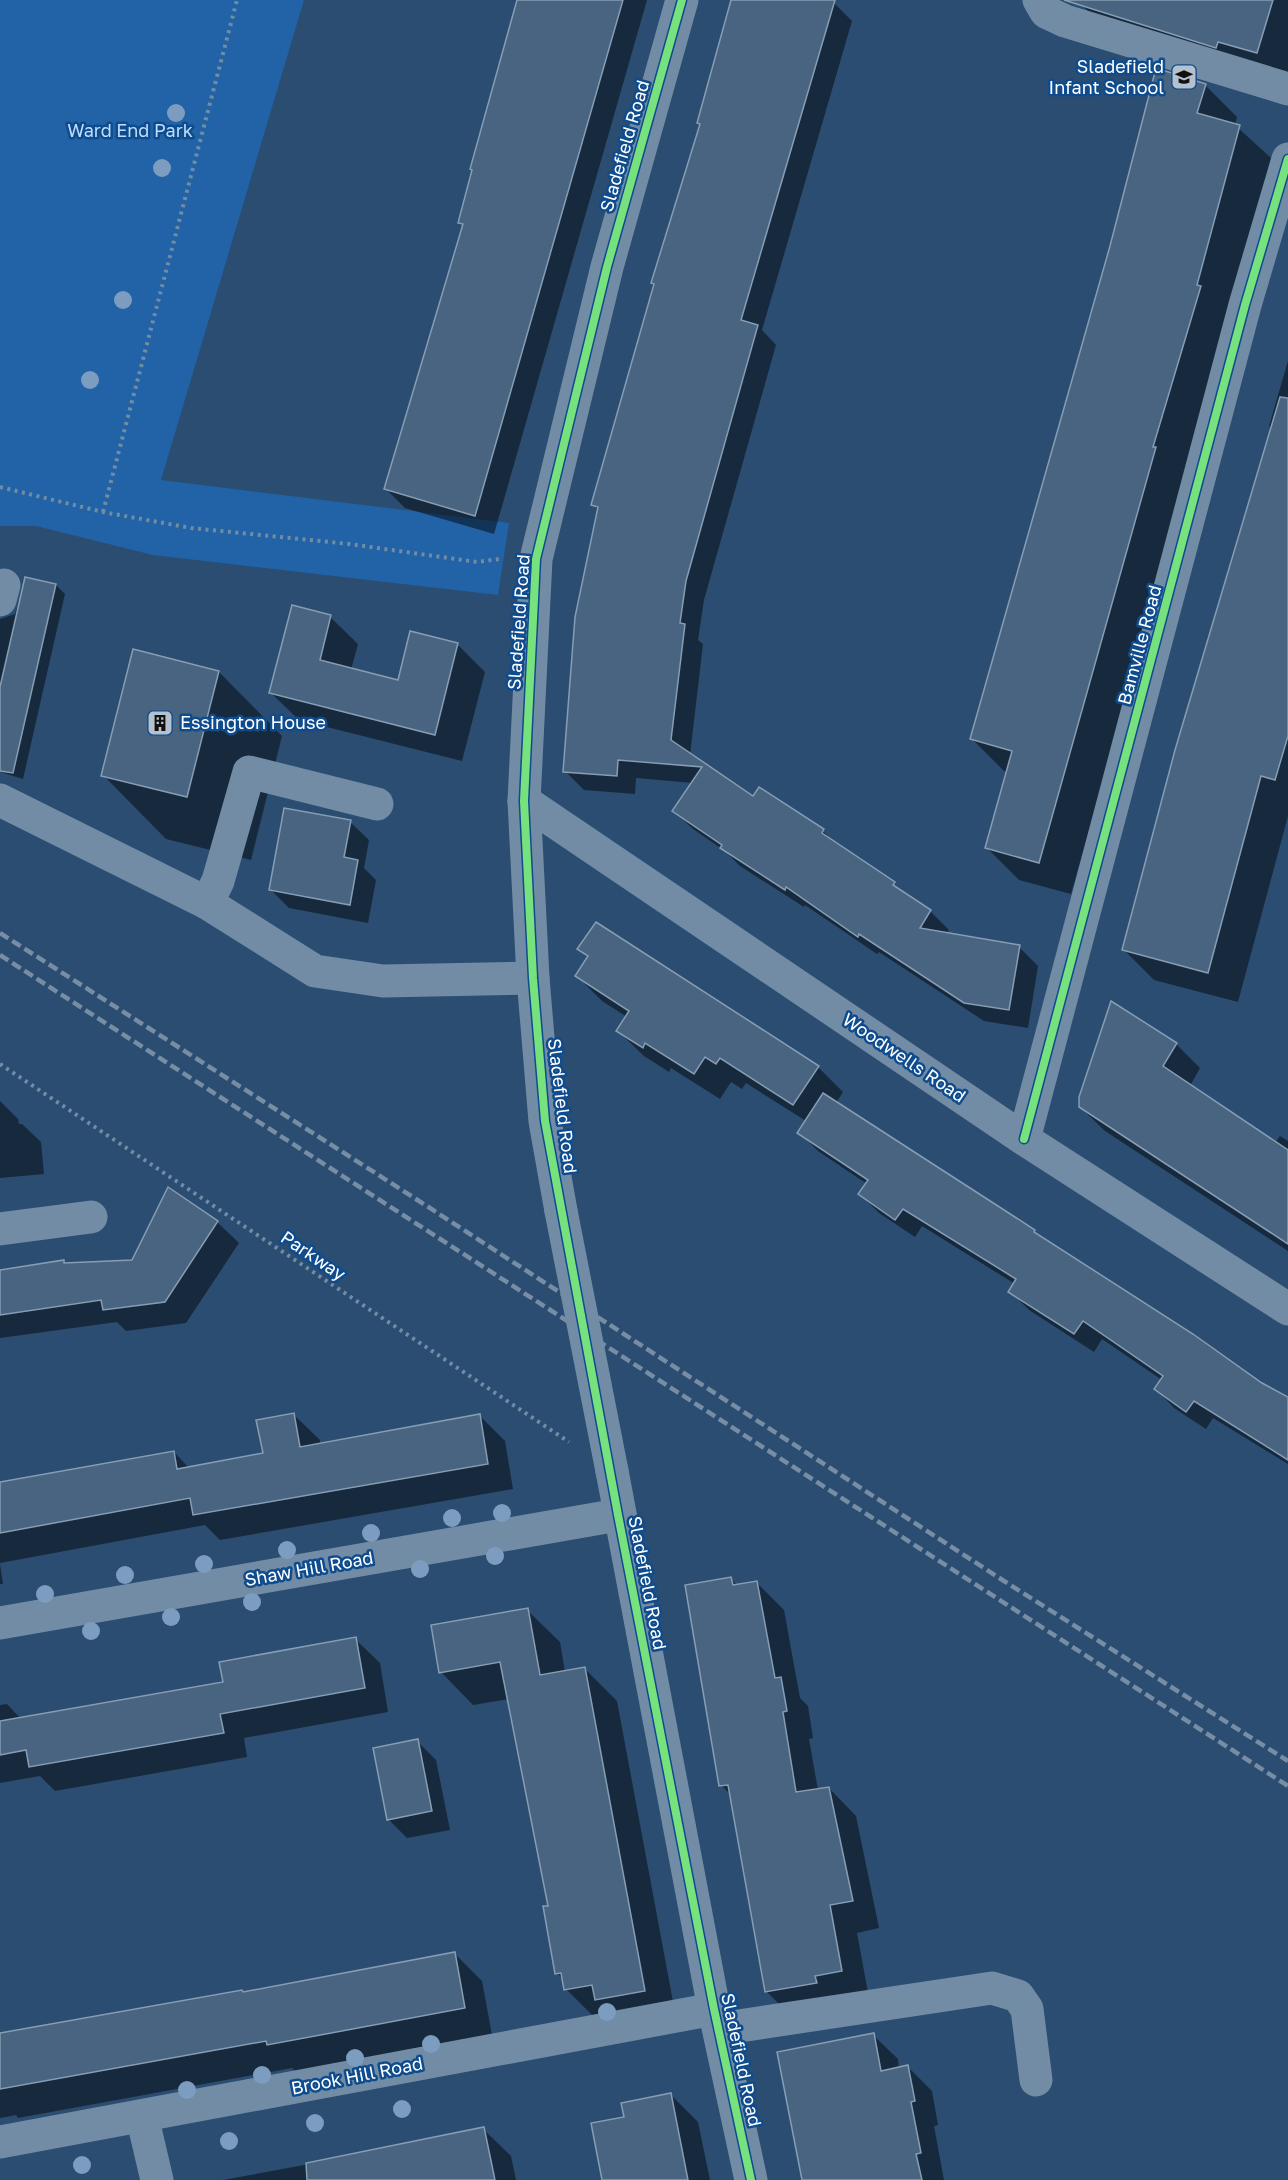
<svg xmlns="http://www.w3.org/2000/svg" width="1288" height="2180" viewBox="0 0 1288 2180" font-family="'Golos Text',sans-serif">
<style>
.green{fill:#2163a6}
.shadow{fill:#0007}
.building{fill:#496481;stroke:#879db3;stroke-width:1.5}
.lines{fill:none;stroke-linecap:round;stroke-linejoin:round}
.path{stroke:#728ca5;stroke-width:4;stroke-dasharray:3 4.5;stroke-linecap:butt}
.minor{stroke:#728ca5;stroke-width:33}
.rail{stroke:#768da4;stroke-width:4.5;stroke-dasharray:10 4.5;stroke-linecap:butt}
.minor-bridge{stroke:#728ca5;stroke-width:33}
.cycleway-casing{stroke:#0e4c8e;stroke-width:11}
.cycleway{stroke:#77e17e;stroke-width:8}
.tree{fill:#7c9dbf}
.labels{text-anchor:middle;stroke-width:5;stroke-linejoin:round;paint-order:stroke}
.poi-label{font-size:18px;fill:#fff;stroke:#0e4c8e;text-anchor:end}
.park-label{font-size:18px;fill:#bedefe;stroke:#0e4c8e}
.street-label{font-size:18px;fill:#fff;stroke:#0e4c8e}
</style>
<rect width="100%" height="100%" fill="#2b4d71"/>
<polygon class="green" points="0,0 304,0 161,480 509,523 498,595 153,555 36,526 0,526"/>
<g class="shadow">
<polygon points="519,0 647,0 494,534 405,508 386,489 464,226 460,222 499,71 497,69"/>
<polygon points="733,0 824,0 834,3 852,21 762,330 776,345 704,600 698,640 703,644 690,755 754,799 823,831 839,847 930,911 949,930 946,934 1019,947 1038,966 1028,1028 984,1021 879,952 877,954 805,905 804,907 740,866 725,851 693,829 674,811 693,783 636,778 635,794 584,790 565,771 599,511 593,504 656,286 653,283 701,125"/>
<polygon points="1077,0 1288,0 1288,85 1109,32"/>
<polygon points="1205,85 1237,117 1235,125 1271,158 1187,481 1071,894 1019,880 987,848 1008,772 1004,771 972,739"/>
<polygon points="1288,361 1288,816 1238,1002 1154,980 1124,950 1272,429 1269,426"/>
<polygon points="26,579 56,585 65,594 23,779 0,772 0,619 15,614"/>
<polygon points="330,617 358,644 351,670 399,682 458,645 485,672 462,761 299,720 271,693"/>
<polygon points="219,672 282,736 251,860 166,839 103,775"/>
<polygon points="350,822 369,840 364,868 376,880 368,923 289,908 270,889"/>
<polygon points="579,949 818,1067 843,1092 836,1103 1288,1400 1288,1464 1213,1418 1206,1429 1174,1408 1156,1389 1162,1380 1102,1339 1094,1352 1029,1310 1010,1291 1015,1284 922,1226 915,1237 879,1213 860,1194 867,1184 818,1151 799,1132 806,1121 746,1083 742,1089 731,1082 720,1099 671,1068 669,1072 644,1056 618,1031 627,1017 602,1001 577,976 588,958"/>
<polygon points="1176,1044 1200,1068 1190,1086 1275,1143 1280,1136 1288,1141 1288,1251 1105,1131 1080,1107"/>
<polygon points="0,1101 18,1119 19,1124 22,1124 41,1142 44,1174 0,1178"/>
<polygon points="217,1222 239,1243 186,1323 126,1331 117,1322 0,1338 0,1271 63,1262 66,1265 133,1262"/>
<polygon points="294,1415 320,1440 320,1444 479,1415 505,1441 513,1489 220,1540 205,1525 0,1563 0,1484 174,1452 189,1468 264,1454"/>
<polygon points="0,1564 3,1584 0,1584"/>
<polygon points="731,1579 738,1586 757,1583 784,1610 800,1698 808,1706 813,1738 809,1739 818,1790 829,1788 856,1816 879,1928 857,1933 869,1998 794,2019 767,1992 731,1795 721,1785"/>
<polygon points="527,1610 560,1642 565,1672 585,1669 617,1701 677,2023 598,2021 566,1989 564,1980 557,1973 549,1907 509,1699 473,1705 441,1672"/>
<polygon points="355,1639 380,1663 388,1712 244,1738 247,1757 55,1791 40,1776 0,1783 0,1705 7,1704 21,1719 225,1683"/>
<polygon points="417,1741 436,1760 450,1830 407,1838 388,1819"/>
<polygon points="454,1953 482,1981 492,2035 296,2072 292,2068 18,2118 16,2115 0,2118 0,2034 244,1993"/>
<polygon points="873,2035 898,2059 899,2069 908,2067 932,2091 938,2125 934,2126 944,2180 803,2180"/>
<polygon points="671,2095 698,2122 710,2180 602,2180 626,2119"/>
<polygon points="483,2129 511,2156 516,2180 223,2180 385,2150"/>
</g>
<g class="building">
<polygon points="517,0 623,0 475,516 384,489 463,224 458,223 472,170 470,169"/>
<polygon points="731,0 835,0 741,320 758,325 686,581 680,623 685,624 671,740 753,796 759,787 824,829 822,833 895,882 893,885 931,910 920,928 1020,945 1009,1010 964,1003 859,934 858,937 786,887 785,890 720,848 722,845 672,811 702,767 618,760 617,776 563,772 575,617 598,507 591,505 654,284 651,283 700,124 697,123"/>
<polygon points="1064,0 1273,0 1257,53 1218,42 1216,48"/>
<polygon points="1156,68 1206,84 1197,113 1240,125 1197,285 1201,286 1153,447 1156,447 1039,863 985,848 1012,751 970,739 1110,246"/>
<polygon points="1280,397 1288,398 1288,736 1275,780 1261,776 1208,973 1122,950 1175,750"/>
<polygon points="25,577 56,584 13,773 0,771 0,687"/>
<polygon points="292,605 331,615 320,660 398,680 410,631 458,643 435,735 269,693"/>
<polygon points="133,649 219,671 187,797 101,776"/>
<polygon points="284,808 351,820 344,857 358,860 350,905 269,890"/>
<polygon points="596,922 819,1066 793,1105 720,1058 716,1064 705,1057 694,1074 645,1043 643,1048 616,1031 629,1011 575,976 588,956 577,949"/>
<polygon points="1111,1001 1177,1043 1163,1066 1288,1150 1288,1244 1079,1107 1079,1097"/>
<polygon points="823,1093 1035,1230 1034,1232 1193,1334 1262,1383 1288,1397 1288,1460 1194,1401 1186,1412 1154,1389 1163,1376 1083,1321 1074,1334 1008,1292 1016,1279 903,1209 895,1220 858,1194 868,1180 797,1133"/>
<polygon points="168,1187 218,1221 165,1302 103,1310 101,1300 0,1315 0,1270 64,1260 64,1263 132,1260"/>
<polygon points="294,1413 300,1447 480,1414 488,1464 193,1515 190,1498 0,1533 0,1482 174,1451 177,1469 263,1453 256,1420"/>
<polygon points="731,1577 733,1585 757,1581 775,1678 781,1677 787,1711 783,1712 796,1792 829,1787 853,1901 830,1905 842,1971 815,1976 817,1983 765,1992 728,1785 719,1786 685,1585"/>
<polygon points="528,1608 540,1675 585,1667 645,1991 595,2000 592,1985 564,1990 561,1973 555,1974 543,1906 548,1906 500,1662 439,1673 431,1625"/>
<polygon points="356,1637 365,1688 220,1714 224,1733 29,1767 26,1750 0,1755 0,1721 223,1682 219,1662"/>
<polygon points="418,1739 432,1811 387,1820 373,1748"/>
<polygon points="455,1952 465,2008 267,2045 266,2041 0,2089 0,2033 242,1990 243,1992"/>
<polygon points="874,2033 881,2071 908,2065 915,2101 911,2102 921,2153 916,2154 922,2180 802,2180 777,2052"/>
<polygon points="671,2093 688,2180 602,2180 591,2123 624,2117 621,2103"/>
<polygon points="484,2127 495,2180 307,2180 306,2163"/>
</g>
<g class="lines">
<g class="path">
<polyline points="0,487 103,512 191,528 349,544 477,562 499,559"/>
<polyline points="103,512 237,0"/>
<polyline points="0,1064 569,1442"/>
</g>
<g class="minor">
<polyline points="1039,0 1046,12 1065,21 1288,89"/>
<polyline points="0,600 4,585"/>
<polyline points="0,800 207,903"/>
<polyline points="524,801 1024,1139 1288,1309"/>
<polyline points="377,804 249,772 218,881 207,903 315,971 383,981 533,978"/>
<polyline points="1024,1139 1245,305 1288,159"/>
<polyline points="561,1211 545,1121 533,978 524,801 536,559 607,267 682,0"/>
<polyline points="0,1229 91,1217"/>
<polyline points="612,1471 714,2009 751,2180"/>
<polyline points="0,1623 618,1515"/>
<polyline points="719,2029 992,1988 1018,1996 1027,2009 1036,2080"/>
<polyline points="142,2116 157,2180"/>
<polyline points="0,2142 714,2009"/>
</g>
<g class="rail">
<polyline points="0,933 416,1199 1004,1581 1288,1761"/>
<polyline points="0,955 1288,1786"/>
</g>
<polyline class="minor-bridge" points="561,1211 612,1471"/>
<g class="cycleway-casing">
<g id="cycleway">
<polyline points="682,0 607,267 536,559 524,801 533,978 545,1121 618,1515 714,2009 751,2180"/>
<polyline points="1024,1139 1245,305 1288,159"/>
</g>
</g>
<use href="#cycleway" class="cycleway"/>
</g>
<g class="tree">
<circle cx="176" cy="113" r="9"/>
<circle cx="162" cy="168" r="9"/>
<circle cx="123" cy="300" r="9"/>
<circle cx="90" cy="380" r="9"/>
<circle cx="502" cy="1513" r="9"/>
<circle cx="452" cy="1518" r="9"/>
<circle cx="371" cy="1533" r="9"/>
<circle cx="287" cy="1550" r="9"/>
<circle cx="495" cy="1556" r="9"/>
<circle cx="204" cy="1564" r="9"/>
<circle cx="420" cy="1569" r="9"/>
<circle cx="125" cy="1575" r="9"/>
<circle cx="45" cy="1594" r="9"/>
<circle cx="252" cy="1602" r="9"/>
<circle cx="171" cy="1617" r="9"/>
<circle cx="91" cy="1631" r="9"/>
<circle cx="607" cy="2012" r="9"/>
<circle cx="431" cy="2044" r="9"/>
<circle cx="355" cy="2058" r="9"/>
<circle cx="262" cy="2075" r="9"/>
<circle cx="187" cy="2090" r="9"/>
<circle cx="402" cy="2109" r="9"/>
<circle cx="315" cy="2123" r="9"/>
<circle cx="229" cy="2141" r="9"/>
<circle cx="82" cy="2165" r="9"/>
</g>
<defs>
<g id="school-square" transform="scale(1.35)"><rect x="-9" y="-9" width="18" height="18" rx="4" fill="#b5c1cd" stroke="#0e4c8e"/><path d="M0-5L7-2L0 1L-7-2ZM-4 1L0 2.5L4 1V4Q0 6-4 4Z" fill="#111"/></g>
<g id="building-square" transform="scale(1.35)"><rect x="-9" y="-9" width="18" height="18" rx="4" fill="#b5c1cd" stroke="#0e4c8e"/><path d="M-4-6H4V6H1V3H-1V6H-4ZM-2.5-4.3h1.7v1.8h-1.7ZM.8-4.3h1.7v1.8H.8ZM-2.5-1h1.7V.8h-1.7ZM.8-1h1.7V.8H.8Z" fill="#111"/></g>
</defs>
<g fill-rule="evenodd">
<use href="#school-square" x="1184" y="77"/>
<use href="#building-square" x="160" y="723"/>
</g>
<g class="labels">
<g class="poi-label">
<text x="1164" y="73">Sladefield<tspan x="1164" dy="21">Infant School</tspan></text>
<text x="180" y="729" text-anchor="start">Essington House</text>
</g>
<g class="park-label">
<text x="130" y="137">Ward End Park</text>
</g>
<g class="street-label">
<text transform="translate(625 146) rotate(-74)" y="6">Sladefield Road</text>
<text transform="translate(519 622) rotate(-86)" y="6">Sladefield Road</text>
<text transform="translate(1140 645) rotate(-75)" y="6">Bamville Road</text>
<text transform="translate(904 1058) rotate(34)" y="6">Woodwells Road</text>
<text transform="translate(562 1106) rotate(83)" y="6">Sladefield Road</text>
<text transform="translate(313 1256) rotate(34)" y="6">Parkway</text>
<text transform="translate(309 1569) rotate(-10)" y="6">Shaw Hill Road</text>
<text transform="translate(647 1583) rotate(79)" y="6">Sladefield Road</text>
<text transform="translate(741 2060) rotate(78)" y="6">Sladefield Road</text>
<text transform="translate(357 2076) rotate(-11)" y="6">Brook Hill Road</text>
</g>
</g>
</svg>
